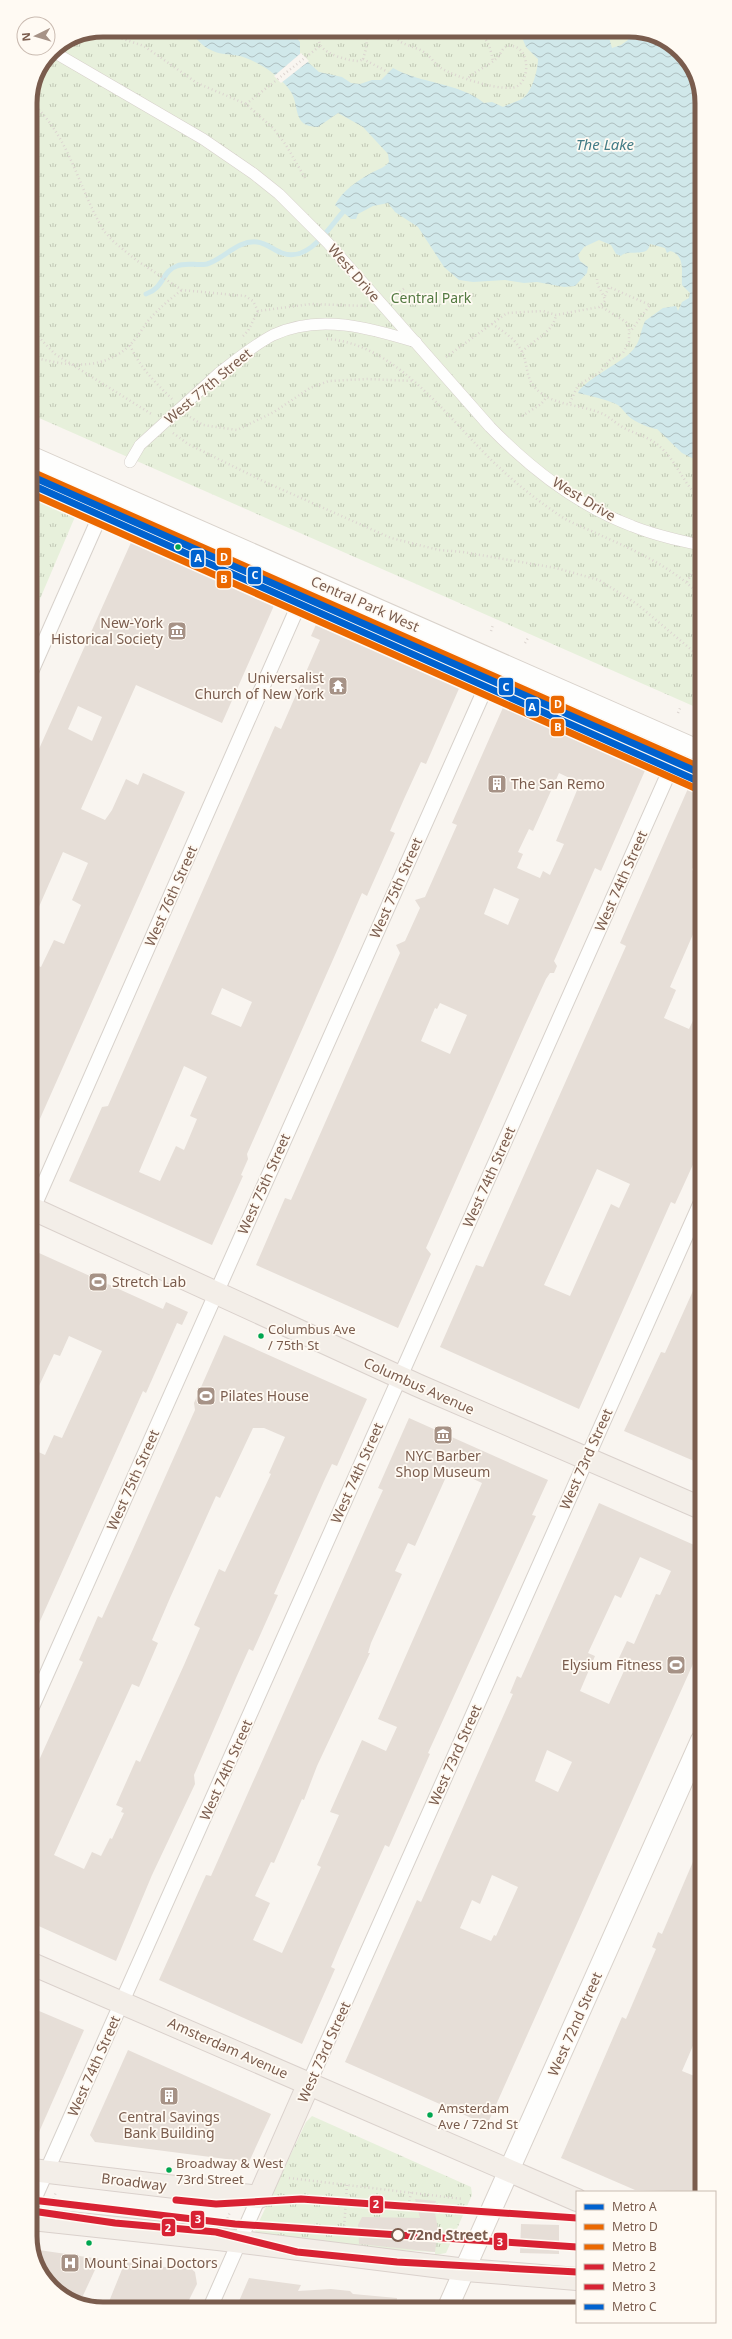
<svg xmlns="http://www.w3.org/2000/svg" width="732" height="2339" viewBox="0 0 732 2339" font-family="'Noto Sans',sans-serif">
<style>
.park{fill:url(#park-tufts)}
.water{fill:url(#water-waves)}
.pier{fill:#f9f5f0}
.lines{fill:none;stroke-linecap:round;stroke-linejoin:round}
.stream{stroke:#d0e8ea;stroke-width:5}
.building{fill:#e6ded7;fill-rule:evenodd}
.pedestrian-casing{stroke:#d7d1cb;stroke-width:12}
.minor-casing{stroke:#d7d1cb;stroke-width:16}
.secondary-casing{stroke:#d9d2cb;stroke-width:22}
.primary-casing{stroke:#dad1cc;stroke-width:24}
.path{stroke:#dcd5d0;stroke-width:2.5;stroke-dasharray:1 3;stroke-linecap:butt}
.pedestrian{stroke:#fefefd;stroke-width:11}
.minor{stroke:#fefefd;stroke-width:14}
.secondary{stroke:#fefefd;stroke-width:20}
.primary{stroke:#f3eee8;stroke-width:22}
.pedestrian-bridge-casing{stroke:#d7d1cb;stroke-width:12;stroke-linecap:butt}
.pedestrian-bridge{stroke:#fefefd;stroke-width:11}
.metro-1-casing{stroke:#fffaf3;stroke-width:10}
.metro-2-casing{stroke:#fffaf3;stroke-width:10}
.metro-3-casing{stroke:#fffaf3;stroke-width:10}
.metro-4-casing{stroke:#fffaf3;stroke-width:10}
.metro-5-casing{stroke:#fffaf3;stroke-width:10}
.metro-6-casing{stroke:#fffaf3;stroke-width:10}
.metro-1{stroke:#0062cf;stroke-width:7}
.metro-2{stroke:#eb6800;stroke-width:7}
.metro-3{stroke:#eb6800;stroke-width:7}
.metro-4{stroke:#d82233;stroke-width:7}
.metro-5{stroke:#d82233;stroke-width:7}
.metro-6{stroke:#0062cf;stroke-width:7}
.bus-dot{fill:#00a651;stroke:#fffaf3;stroke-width:1.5}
.stop-dot{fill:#fffaf3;stroke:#7a5c4d;stroke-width:2}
.labels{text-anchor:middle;stroke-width:3.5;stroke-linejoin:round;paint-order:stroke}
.bus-label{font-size:13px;fill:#7a5c4d;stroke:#fffaf3;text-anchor:start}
.street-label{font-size:14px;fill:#7a5c4d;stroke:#fffaf3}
.park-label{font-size:14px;fill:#537a41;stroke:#fffaf3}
.poi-label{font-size:14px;fill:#7a5c4d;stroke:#fffaf3;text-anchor:start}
.stop-label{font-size:14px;font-weight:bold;fill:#7a5c4d;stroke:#fffaf3;text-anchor:start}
.water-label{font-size:15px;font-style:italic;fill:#437c86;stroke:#fffaf3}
.rim{fill:none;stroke:#7a5c4d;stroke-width:5}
.line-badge{stroke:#fffaf3;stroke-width:1.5}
.badge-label{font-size:11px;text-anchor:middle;font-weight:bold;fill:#fff}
</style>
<defs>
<pattern id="park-tufts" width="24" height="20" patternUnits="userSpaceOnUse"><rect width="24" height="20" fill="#e7f0db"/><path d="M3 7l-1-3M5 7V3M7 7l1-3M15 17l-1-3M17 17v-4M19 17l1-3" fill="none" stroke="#c0c6b4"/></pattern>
<pattern id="water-waves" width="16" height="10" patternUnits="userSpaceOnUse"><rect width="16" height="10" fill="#d0e8ea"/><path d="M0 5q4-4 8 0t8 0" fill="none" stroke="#aebfc0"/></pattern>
</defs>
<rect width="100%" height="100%" fill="#f9f5f0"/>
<g class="park">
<polygon points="103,30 634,30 677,48 700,84 700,709 30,414 30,103 36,75 51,51 75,35"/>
<polygon points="30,479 77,500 80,505 31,620"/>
<polygon points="312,2116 471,2187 472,2195 446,2253 435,2255 435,2252 360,2248 256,2233 255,2230 306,2122"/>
</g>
<path class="water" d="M184 30H290L300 42V55L319 72 342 77 351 83 360 84 372 80H381L393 68C421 84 458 82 484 103L492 102 503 107C509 104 515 102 520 100 532 95 538 69 538 59L526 47 521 35 513 30C524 30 536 29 547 30 567 34 587 42 608 34L612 48 621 45 628 40 624 30H634L677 48 700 84V469L694 459 682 453 657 429C652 429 636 422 632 419 626 415 622 407 616 404 604 399 591 396 578 393 582 382 618 364 629 354 642 342 639 334 645 321L663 308 676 306 678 311 682 302 689 298 690 293 682 285C681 273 686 255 670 251L667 253 665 248 650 244C648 259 627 248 621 256L616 254 611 245 599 240 584 247 578 255 580 261 588 267 587 273 575 286 564 287 537 282 524 283 505 280 473 282 459 280 444 267 418 227 395 212 388 203 373 206 358 214 356 219H351L335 205C344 189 357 181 373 172 379 169 384 168 389 162L388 154 363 127 338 113 318 127C292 127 300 107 291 92 281 76 258 61 240 56 231 54 221 55 213 51 199 46 197 35 184 30Z"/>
<polygon class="pier" points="301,53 309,61 281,83 274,76"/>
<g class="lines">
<path class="stream" d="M146 294C164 288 162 271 177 266 186 262 197 266 207 264 224 259 237 240 257 242 267 243 273 250 282 253 308 263 328 229 343 212"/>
</g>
<g class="building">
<path d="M133 538 276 601 222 723 136 685 81 809 105 820 112 810 126 779 138 785 143 773 185 792 31 1139V963L41 967 54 940 64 944 81 905 72 900 88 863 63 852 31 925V767ZM78 706 102 717 92 741 68 729Z"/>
<path d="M318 620 461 684 426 764 421 762 404 799 390 831 395 833 367 896 362 893 335 955 247 1154 248 1159 241 1175 243 1176 212 1245 69 1181 102 1107 108 1106 275 726 281 729 320 640 311 636ZM222 988 252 1002 241 1027 211 1014ZM184 1066 207 1077 190 1116 197 1119 184 1150 176 1146 160 1181 139 1172Z"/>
<path d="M505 703 647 766 601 871 595 868 554 961 557 966 554 973H550L546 979 524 1027 426 1248 431 1254 398 1328 256 1265 285 1198 291 1200 400 953 396 945 405 941 420 908 415 900 425 897 457 825 452 823ZM559 773 580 783 556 841 564 844 550 875 543 871 540 878 517 868 523 854 518 852 529 829 533 831ZM494 888 519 899 508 925 484 914ZM440 1003 467 1015 450 1054 421 1041 435 1008 437 1009Z"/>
<path d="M690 784 700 789V850L692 870 700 874 701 916 670 987 676 990 664 1018 689 1029 701 1004V1147L675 1204 671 1202 579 1409 440 1347 476 1265 483 1267 618 964 626 946 620 943ZM597 1169 630 1184 619 1208 611 1204 570 1296 544 1285Z"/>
<polygon points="39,1253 163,1309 166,1302 188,1312 182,1325 177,1323 146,1393 143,1391 32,1639 32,1449 45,1455 54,1435 62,1438 102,1351 69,1336 60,1356 54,1354 31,1403 31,1269"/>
<polygon points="701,1273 701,1464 624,1431 661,1352 665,1353"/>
<path d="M224 1335 367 1399 337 1466 332 1464 324 1481 274 1594 278 1595 253 1651 249 1649 236 1678 194 1775 195 1784 152 1875 116 1961 32 1923V1776L83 1662 79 1660 98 1616 102 1618 134 1547 195 1410 194 1403ZM253 1428H264L285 1437 269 1473 271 1474 225 1572 219 1569 194 1625 200 1628 184 1665 140 1762 136 1760 116 1805 123 1808 121 1812 124 1813 112 1839 110 1838 101 1856 92 1852 84 1869 54 1855 132 1684 139 1687 158 1643 152 1640 170 1598 216 1496 220 1498Z"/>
<path d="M409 1418 548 1480 532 1515 536 1516 428 1753 430 1754 389 1847 385 1845 339 1948 331 1967 335 1969 302 2044 159 1980 206 1875 211 1876 377 1503 383 1490 378 1488ZM450 1468 482 1483 378 1719 397 1727 386 1751 362 1740 330 1812 339 1815 317 1865 321 1867 282 1953 253 1940 270 1903 255 1896 271 1862 274 1863 302 1799 304 1800 317 1766 370 1653H368L371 1643 402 1574 395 1571 408 1543 415 1546Z"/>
<path d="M599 1503 701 1548V1646L487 2125 345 2062 417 1900 421 1902 513 1694 510 1693 517 1676 521 1678ZM640 1557 671 1571 660 1595 656 1594 634 1644 627 1641 619 1658 628 1662 609 1704 580 1691 595 1656 588 1653 615 1595 621 1598ZM547 1750 572 1762 558 1792 535 1781ZM492 1875 518 1887 496 1936 494 1935 491 1941 460 1928 472 1900 480 1904Z"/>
<polygon points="701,1843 702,2025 682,2071 702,2079 702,2192 635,2190 561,2158 622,2017 626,2019 656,1949 652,1947 658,1932 662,1934"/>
<polygon points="32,2008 84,2030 32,2148"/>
<polygon points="128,2050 271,2114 249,2162 95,2142 90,2135"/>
<polygon points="415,2199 436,2201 434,2208 438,2229 435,2252 359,2244 358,2225 362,2217 420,2218"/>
<polygon points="521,2224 559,2225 559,2254 520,2253"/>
<polygon points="32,2249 100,2259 80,2302 55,2291 32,2255"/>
<polygon points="125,2262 181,2269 189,2267 195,2272 197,2284 185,2308 106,2309"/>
<polygon points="249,2278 301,2285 298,2291 331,2289 350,2291 353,2294 397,2298 396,2308 236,2308"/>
</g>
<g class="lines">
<g class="pedestrian-casing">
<g id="pedestrian">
<path d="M52 51 203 139 254 174 279 194 328 243 490 427C530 468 579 506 632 526 654 535 677 540 700 545"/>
<path d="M219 373C236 360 254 345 273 335 319 313 370 328 416 342"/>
<polyline points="130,462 140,445"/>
</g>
</g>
<g class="minor-casing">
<g id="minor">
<polyline points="31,672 99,518 113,492"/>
<polyline points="31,1213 310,579"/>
<polyline points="32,1707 497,662"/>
<polyline points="309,2083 701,1202"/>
<polyline points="32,2204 682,743"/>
<polyline points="210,2308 259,2197"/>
</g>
</g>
<g class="secondary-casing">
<g id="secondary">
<polyline points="30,456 700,751"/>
<polyline points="448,2307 701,1740"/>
</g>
</g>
<g class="primary-casing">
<g id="primary">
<polyline points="31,1208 417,1385 701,1508"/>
<polyline points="32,1964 577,2200"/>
<polyline points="32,2170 259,2197 309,2083"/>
<polyline points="32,2219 218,2239 466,2270 577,2279"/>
</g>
</g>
<g class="path">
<path d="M318 30C318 35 318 42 321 46 327 55 349 61 359 61L363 59"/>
<path d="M391 30C398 47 413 44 425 53 431 57 435 64 441 68 453 76 508 95 519 85 532 74 527 43 508 46 502 47 501 55 496 59 488 66 477 70 468 78"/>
<path d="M433 30C462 39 486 15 493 62"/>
<polyline points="99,31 144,46 197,83 246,104 273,128 286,145 305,178"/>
<polyline points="363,59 366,49 368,30"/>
<polyline points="363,59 388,72"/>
<path d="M30 101C70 136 78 188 104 231L113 241 136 260 182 290 245 296 253 301 258 311 311 304 366 306"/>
<polyline points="246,104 320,46"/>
<polyline points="393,296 405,288"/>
<polyline points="605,296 609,287 650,305 630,332"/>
<path d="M492 324C503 331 515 339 521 350 530 366 523 380 541 393 556 405 580 405 598 412 608 415 615 423 624 428 634 433 645 436 654 442 676 457 681 482 700 498"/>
<polyline points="30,328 55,354 153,415"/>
<polyline points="243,336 248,331 258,311"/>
<path d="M327 339C400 344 452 425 502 470 520 487 541 503 562 517 573 524 588 529 600 535 636 551 672 567 700 595"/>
<path d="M130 345C140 368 155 382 172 399"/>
<path d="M522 352C534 339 553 333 556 315"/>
<path d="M30 356C64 366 101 372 129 346 137 338 142 329 148 321 158 309 170 299 182 290"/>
<path d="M446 357 507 313 543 311 556 315 599 307 605 301C604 293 597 288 597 279"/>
<polyline points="570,403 578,385 599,373 610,360 623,353 629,342 629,328 626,322 600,306"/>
<polyline points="522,416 541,404 547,397"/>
<polyline points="190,417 203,425 237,430 274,412 310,388 329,381 367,379 413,381"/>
<polyline points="173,433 188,444 265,482 391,538 439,550 463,552 556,568 599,580 637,604 700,657"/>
<polyline points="687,582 699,561"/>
<polyline points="491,631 493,625"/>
<polyline points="525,643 528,638"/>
<polyline points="471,676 469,680 473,682"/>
<polyline points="498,693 502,694 504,690"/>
<polyline points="678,713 681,706"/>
<polyline points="683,775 686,777 689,772"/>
<polyline points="289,2178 463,2199"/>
<polyline points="347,2185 344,2229 357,2231"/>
<polyline points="280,2198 457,2214"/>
<polyline points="52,2202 56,2192"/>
<polyline points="408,2209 411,2192"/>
<polyline points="226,2222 230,2212"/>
<polyline points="438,2236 447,2238"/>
</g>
<use href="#pedestrian" class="pedestrian"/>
<use href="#minor" class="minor"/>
<use href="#secondary" class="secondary"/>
<use href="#primary" class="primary"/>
<g class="pedestrian-bridge-casing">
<polyline id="pedestrian-bridge" points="140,445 219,373"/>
</g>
<use href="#pedestrian-bridge" class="pedestrian-bridge"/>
<g class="metro-1-casing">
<polyline id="metro-1" points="30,484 700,782"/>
</g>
<g class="metro-2-casing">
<polyline id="metro-2" points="30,471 697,766"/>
</g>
<g class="metro-3-casing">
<polyline id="metro-3" points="30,493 697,789"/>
</g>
<g class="metro-4-casing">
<g id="metro-4">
<polyline points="176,2200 216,2204 301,2199 577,2218"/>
<polyline points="32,2211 115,2223 216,2232 297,2252 397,2262 577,2272"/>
</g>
</g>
<g class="metro-5-casing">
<polyline id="metro-5" points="32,2200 235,2224 577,2247"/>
</g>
<g class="metro-6-casing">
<polyline id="metro-6" points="33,477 700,773"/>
</g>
<use href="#metro-1" class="metro-1"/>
<use href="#metro-2" class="metro-2"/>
<use href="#metro-3" class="metro-3"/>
<use href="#metro-4" class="metro-4"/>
<use href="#metro-5" class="metro-5"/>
<use href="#metro-6" class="metro-6"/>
</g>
<defs>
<g id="museum-square" transform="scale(1)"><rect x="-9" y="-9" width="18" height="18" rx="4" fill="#a69286" stroke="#fffaf3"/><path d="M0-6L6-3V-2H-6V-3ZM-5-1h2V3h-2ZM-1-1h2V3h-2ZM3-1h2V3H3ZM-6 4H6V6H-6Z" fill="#fff"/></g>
<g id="temple-square" transform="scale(1)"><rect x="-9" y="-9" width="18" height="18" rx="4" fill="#a69286" stroke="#fffaf3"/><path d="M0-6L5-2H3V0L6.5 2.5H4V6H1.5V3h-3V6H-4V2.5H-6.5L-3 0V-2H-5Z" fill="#fff"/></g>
<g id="building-square" transform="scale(1)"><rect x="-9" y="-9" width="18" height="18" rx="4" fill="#a69286" stroke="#fffaf3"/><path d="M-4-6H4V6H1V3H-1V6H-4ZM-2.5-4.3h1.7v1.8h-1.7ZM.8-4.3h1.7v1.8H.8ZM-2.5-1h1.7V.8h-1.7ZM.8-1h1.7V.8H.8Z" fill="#fff"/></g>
<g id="stadium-square" transform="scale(1)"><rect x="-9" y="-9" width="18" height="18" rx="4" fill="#a69286" stroke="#fffaf3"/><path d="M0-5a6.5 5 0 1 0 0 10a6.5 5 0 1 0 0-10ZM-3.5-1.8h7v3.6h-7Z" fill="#fff"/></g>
<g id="hospital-square" transform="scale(1)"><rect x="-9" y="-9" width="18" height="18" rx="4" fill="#a69286" stroke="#fffaf3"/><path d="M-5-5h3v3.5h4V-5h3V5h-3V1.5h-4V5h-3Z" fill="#fff"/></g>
</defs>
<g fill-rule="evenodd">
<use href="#museum-square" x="177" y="631"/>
<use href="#temple-square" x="338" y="686"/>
<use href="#building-square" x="497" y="784"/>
<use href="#stadium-square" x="98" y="1282"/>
<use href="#stadium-square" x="206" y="1396"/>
<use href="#museum-square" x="443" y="1435"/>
<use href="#stadium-square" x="676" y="1665"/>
<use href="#building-square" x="169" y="2096"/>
<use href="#hospital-square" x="70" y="2263"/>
</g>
<g class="bus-dot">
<circle cx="178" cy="547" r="3.5"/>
<circle cx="261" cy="1336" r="3.5"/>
<circle cx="430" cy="2115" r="3.5"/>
<circle cx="169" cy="2170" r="3.5"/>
<circle cx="89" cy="2243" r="3.5"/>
</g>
<circle class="stop-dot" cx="398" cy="2235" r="6"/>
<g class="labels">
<g class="bus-label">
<text x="268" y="1334">Columbus Ave<tspan x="268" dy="16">/ 75th St</tspan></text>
<text x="438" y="2113">Amsterdam<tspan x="438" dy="16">Ave / 72nd St</tspan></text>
<text x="176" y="2168">Broadway &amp; West<tspan x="176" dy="16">73rd Street</tspan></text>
</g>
<g class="street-label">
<text transform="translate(354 273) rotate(49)" y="5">West Drive</text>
<text transform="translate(208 386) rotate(-40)" y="5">West 77th Street</text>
<text transform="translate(584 499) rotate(31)" y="5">West Drive</text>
<text transform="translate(365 604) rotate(24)" y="5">Central Park West</text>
<text transform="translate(621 881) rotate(-66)" y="5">West 74th Street</text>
<text transform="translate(396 888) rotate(-66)" y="5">West 75th Street</text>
<text transform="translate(171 896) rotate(-66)" y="5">West 76th Street</text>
<text transform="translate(489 1177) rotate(-66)" y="5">West 74th Street</text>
<text transform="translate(264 1184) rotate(-66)" y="5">West 75th Street</text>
<text transform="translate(419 1386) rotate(24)" y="5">Columbus Avenue</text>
<text transform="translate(586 1459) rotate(-66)" y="5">West 73rd Street</text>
<text transform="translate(357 1473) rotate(-66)" y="5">West 74th Street</text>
<text transform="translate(133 1480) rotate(-66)" y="5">West 75th Street</text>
<text transform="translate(455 1755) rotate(-66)" y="5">West 73rd Street</text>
<text transform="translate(226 1770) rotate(-66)" y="5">West 74th Street</text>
<text transform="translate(575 2024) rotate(-66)" y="5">West 72nd Street</text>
<text transform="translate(228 2048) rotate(24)" y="5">Amsterdam Avenue</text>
<text transform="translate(324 2052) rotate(-66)" y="5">West 73rd Street</text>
<text transform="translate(94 2066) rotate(-66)" y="5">West 74th Street</text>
<text transform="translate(134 2182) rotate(7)" y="5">Broadway</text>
</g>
<g class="park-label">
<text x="431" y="303">Central Park</text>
</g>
<g class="poi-label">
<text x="163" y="628" text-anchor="end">New-York<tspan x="163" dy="16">Historical Society</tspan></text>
<text x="324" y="683" text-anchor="end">Universalist<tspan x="324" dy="16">Church of New York</tspan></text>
<text x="511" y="789">The San Remo</text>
<text x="112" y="1287">Stretch Lab</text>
<text x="220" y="1401">Pilates House</text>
<text x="443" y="1461" text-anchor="middle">NYC Barber<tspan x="443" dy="16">Shop Museum</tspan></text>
<text x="662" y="1670" text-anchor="end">Elysium Fitness</text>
<text x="169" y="2122" text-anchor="middle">Central Savings<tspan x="169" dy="16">Bank Building</tspan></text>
<text x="84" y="2268">Mount Sinai Doctors</text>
</g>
<g class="stop-label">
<text x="408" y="2240">72nd Street</text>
</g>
<g class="water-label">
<text x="605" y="150">The Lake</text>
</g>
</g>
<path d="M0 0H732V2339H0ZM103 37H629A66 66 0 0 1 695 103V2236A66 66 0 0 1 629 2302H103A66 66 0 0 1 37 2236V103A66 66 0 0 1 103 37Z" fill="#fffaf3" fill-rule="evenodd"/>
<path class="rim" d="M103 37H629A66 66 0 0 1 695 103V2236A66 66 0 0 1 629 2302H103A66 66 0 0 1 37 2236V103A66 66 0 0 1 103 37Z"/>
<g class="line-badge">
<rect x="216" y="547" width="16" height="19" rx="4" fill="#eb6800"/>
<rect x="190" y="549" width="15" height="19" rx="4" fill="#0062cf"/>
<rect x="247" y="566" width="15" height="19" rx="4" fill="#0062cf"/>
<rect x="216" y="570" width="16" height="19" rx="4" fill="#eb6800"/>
<rect x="498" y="677" width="16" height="19" rx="4" fill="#0062cf"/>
<rect x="550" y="695" width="15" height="19" rx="4" fill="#eb6800"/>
<rect x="525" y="698" width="15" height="19" rx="4" fill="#0062cf"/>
<rect x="550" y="718" width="15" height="19" rx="4" fill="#eb6800"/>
<rect x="369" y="2195" width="15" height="19" rx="4" fill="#d82233"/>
<rect x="190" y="2210" width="15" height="19" rx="4" fill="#d82233"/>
<rect x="161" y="2218" width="15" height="19" rx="4" fill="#d82233"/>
<rect x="493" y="2232" width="15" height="19" rx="4" fill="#d82233"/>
</g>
<g class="badge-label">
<text x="224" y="561">D</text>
<text x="198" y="562">A</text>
<text x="255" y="579">C</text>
<text x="224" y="583">B</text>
<text x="506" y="691">C</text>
<text x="558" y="708">D</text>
<text x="532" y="711">A</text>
<text x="558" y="731">B</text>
<text x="376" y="2208">2</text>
<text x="198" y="2223">3</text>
<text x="168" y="2232">2</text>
<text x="500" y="2246">3</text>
</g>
<rect x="576" y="2191" width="140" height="132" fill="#fffaf3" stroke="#cabbb1"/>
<rect x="584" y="2204" width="20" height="6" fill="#0062cf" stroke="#cabbb1"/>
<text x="612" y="2211" font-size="12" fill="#7a5c4d">Metro A</text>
<rect x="584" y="2224" width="20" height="6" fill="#eb6800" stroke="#cabbb1"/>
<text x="612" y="2231" font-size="12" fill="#7a5c4d">Metro D</text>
<rect x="584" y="2244" width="20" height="6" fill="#eb6800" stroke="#cabbb1"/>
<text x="612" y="2251" font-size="12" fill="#7a5c4d">Metro B</text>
<rect x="584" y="2264" width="20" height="6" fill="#d82233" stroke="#cabbb1"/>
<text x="612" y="2271" font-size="12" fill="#7a5c4d">Metro 2</text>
<rect x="584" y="2284" width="20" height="6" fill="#d82233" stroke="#cabbb1"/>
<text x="612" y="2291" font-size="12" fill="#7a5c4d">Metro 3</text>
<rect x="584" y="2304" width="20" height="6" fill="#0062cf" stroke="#cabbb1"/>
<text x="612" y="2311" font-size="12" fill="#7a5c4d">Metro C</text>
<g transform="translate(36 36) rotate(265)"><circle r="19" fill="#fffaf3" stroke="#cabbb1"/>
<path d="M0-3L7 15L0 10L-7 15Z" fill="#a69286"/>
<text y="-6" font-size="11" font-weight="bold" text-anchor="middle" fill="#7a5c4d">N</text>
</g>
</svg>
